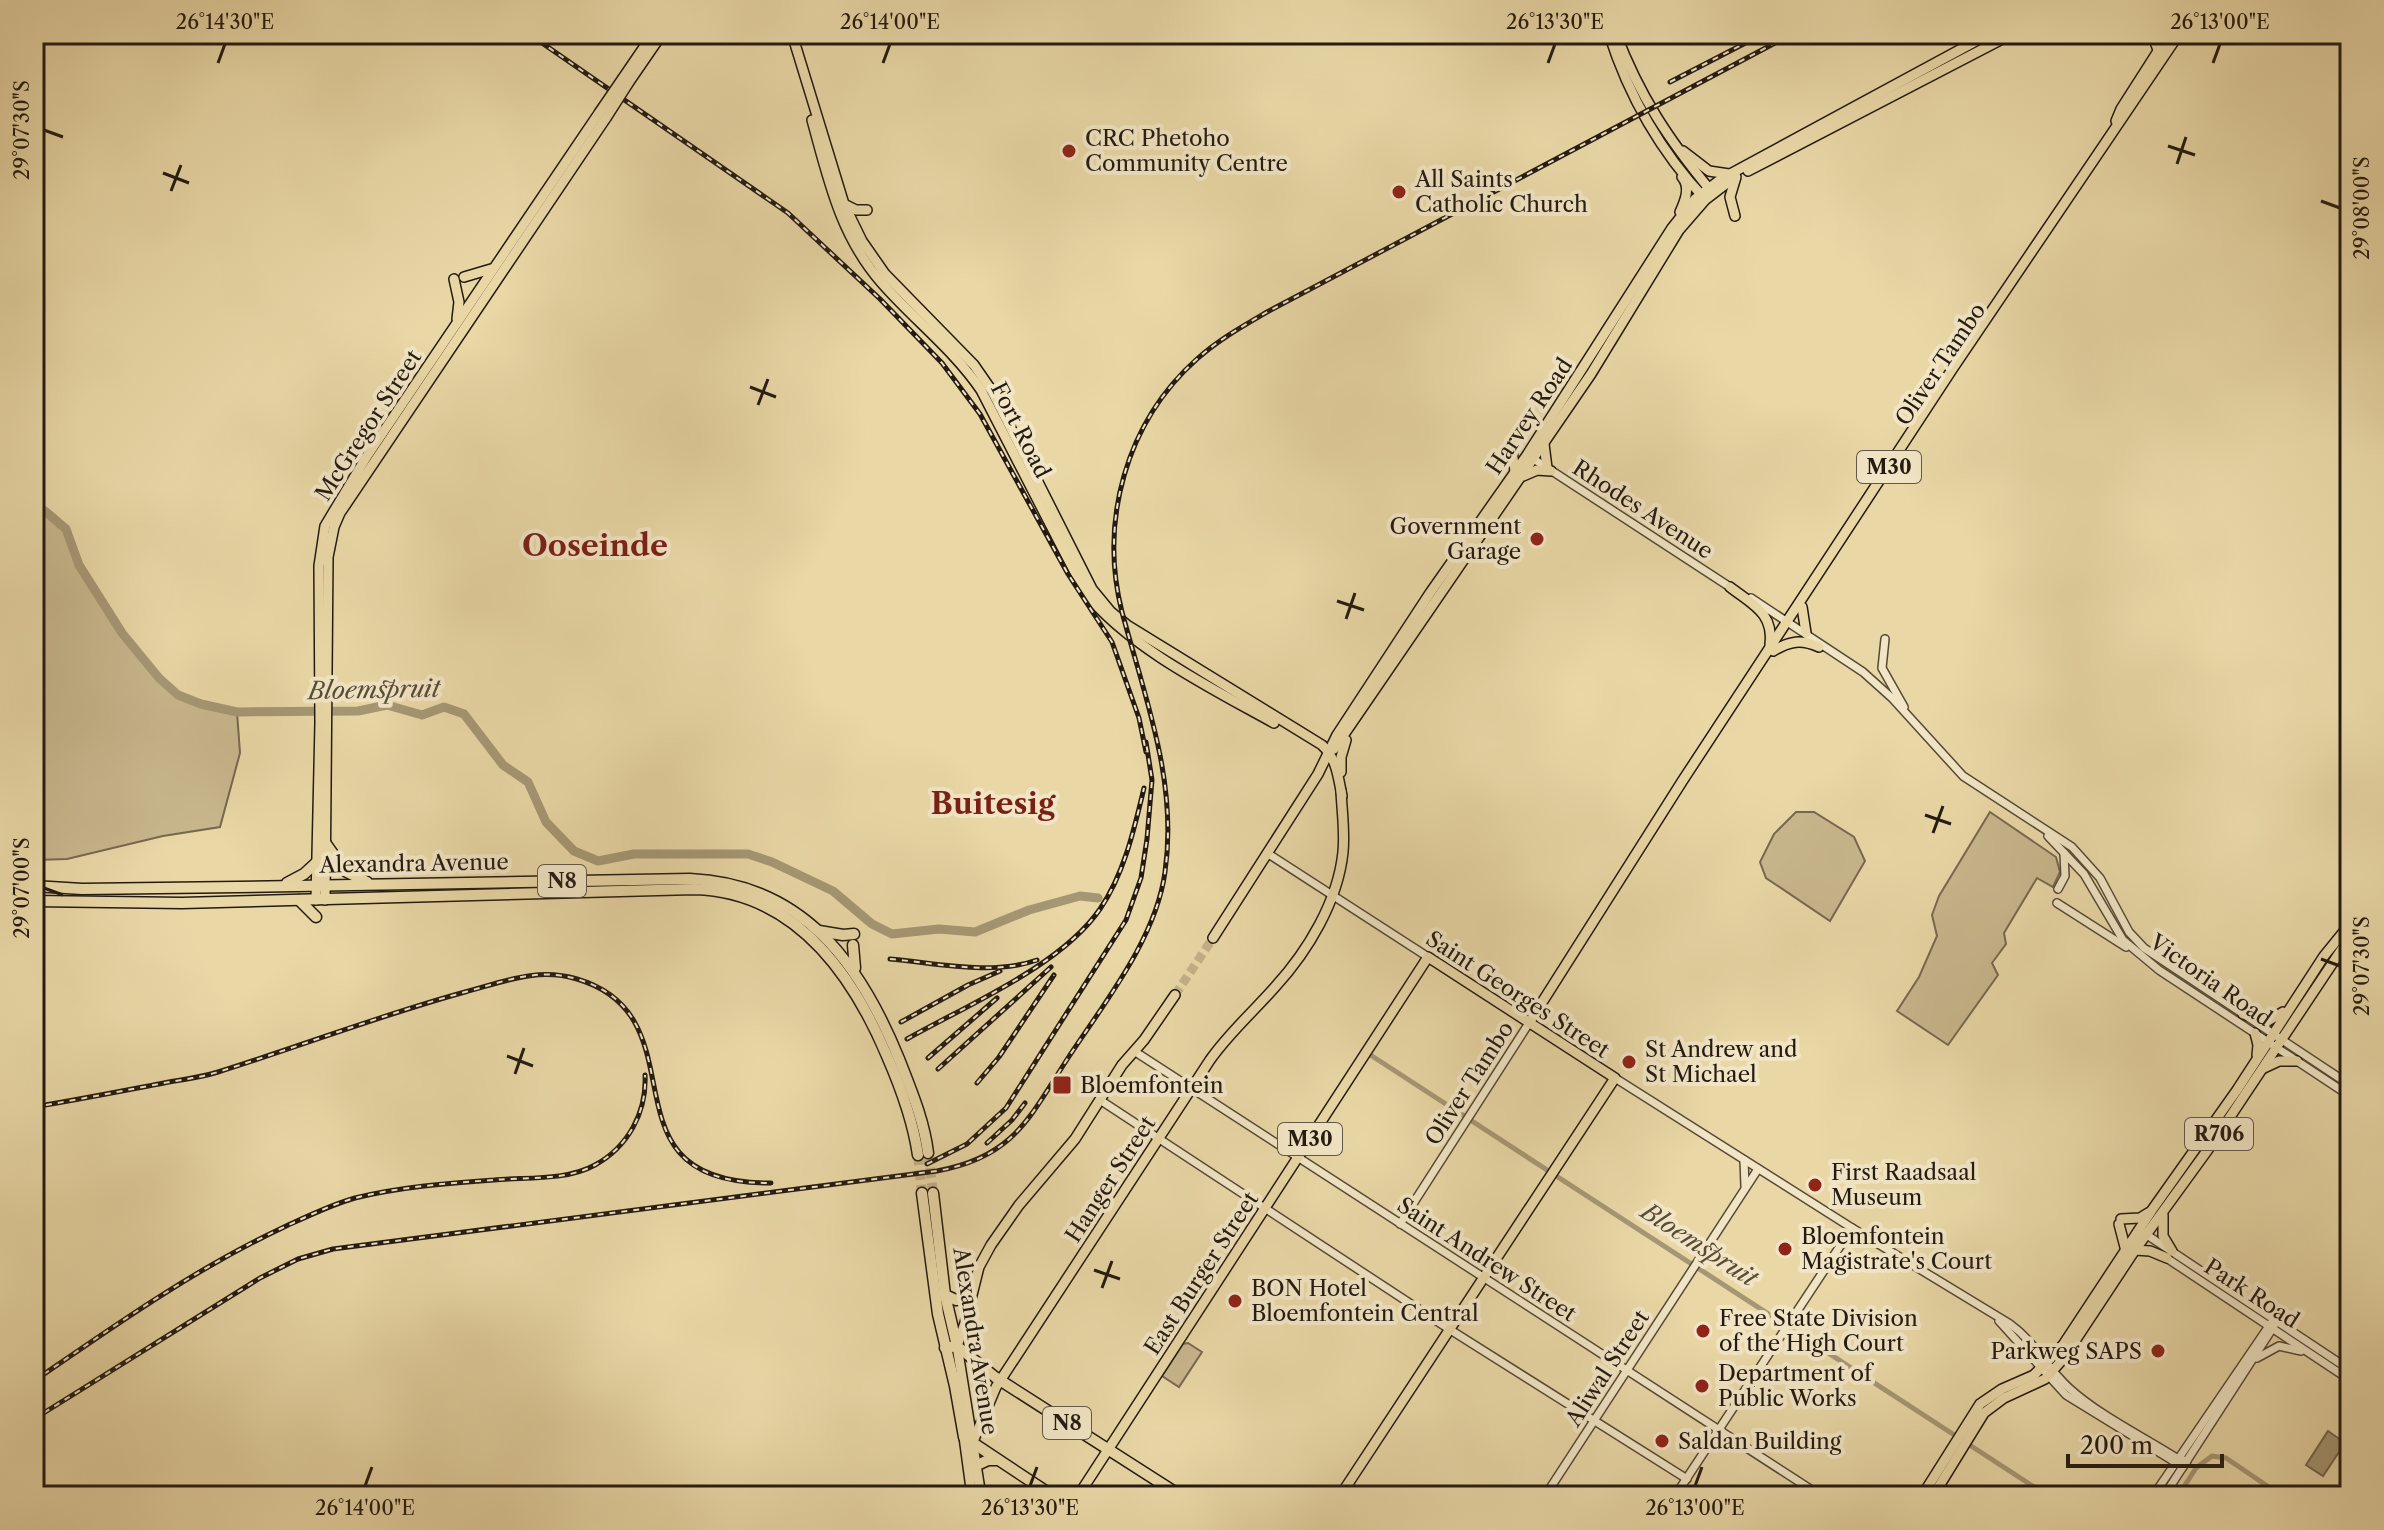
<svg xmlns="http://www.w3.org/2000/svg" width="2384" height="1530" viewBox="0 0 2384 1530" font-family="'Libre Caslon Text',serif">
<style>
.green{fill:#c8b78d;stroke:#766850;stroke-width:2}
.water{fill:#a69774;stroke:#72654d;stroke-width:2}
.lines{fill:none;stroke-linecap:round;stroke-linejoin:round}
.canal{stroke:#a69774;stroke-width:5}
.river{stroke:#a69774;stroke-width:9}
.major-tunnel{stroke:#c2b188;stroke-width:9;stroke-dasharray:9 4.5;stroke-linecap:butt}
.highway-tunnel{stroke:#c2b188;stroke-width:10;stroke-dasharray:10 5;stroke-linecap:butt}
.minor-casing{stroke:#554937;stroke-width:10}
.major-casing{stroke:#241a12;stroke-width:12}
.highway-casing{stroke:#241a12;stroke-width:13}
.minor{stroke:#f1e5c5;stroke-width:7}
.major{stroke:#e9d7a6;stroke-width:9}
.highway{stroke:#e9d7a6;stroke-width:10}
.rail-casing{stroke:#241a12;stroke-width:5}
.rail{stroke:#f1e5c5;stroke-width:2;stroke-dasharray:6;stroke-linecap:butt}
.major-bridge-casing{stroke:#241a12;stroke-width:12;stroke-linecap:butt}
.major-bridge{stroke:#e9d7a6;stroke-width:9}
.ticks{fill:none;stroke:#241a12;stroke-width:3}
.poi-dot{fill:#8f2418;stroke:#f1e5c5;stroke-width:3}
.labels{text-anchor:middle;stroke-width:8;stroke-linejoin:round;paint-order:stroke}
.shield{fill:#f1e5c5;stroke:#625748;stroke-width:2}
.shield-label{font-size:20px;font-weight:bold;fill:#241a12}
.poi-label{font-size:22px;fill:#241a12;stroke:#f1e5c5;text-anchor:start}
.street-label{font-size:22px;fill:#241a12;stroke:#f1e5c5}
.water-label{font-size:24px;font-style:italic;fill:#584c39;stroke:#f1e5c5}
.district-label{font-size:30px;font-weight:bold;fill:#7a1f14;stroke:#f1e5c5}
.neatline{fill:none;stroke:#241a12;stroke-width:3}
.ticks-label{font-size:20px;text-anchor:middle;fill:#241a12}
</style>
<rect width="100%" height="100%" fill="#e9d7a6"/>
<filter id="stains"><feTurbulence type="fractalNoise" baseFrequency=".0025" numOctaves="4"/><feColorMatrix values="0 0 0 0 .2 0 0 0 0 .09 0 0 0 0 .02 0 0 0 .5 -.17"/></filter>
<radialGradient id="worn" r=".72"><stop offset=".6" stop-color="#630" stop-opacity="0"/><stop offset="1" stop-color="#630" stop-opacity=".3"/></radialGradient>
<g class="green">
<path d="M34 508C46 511 56 518 64 528 73 538 74 555 81 567 99 601 146 674 178 695 195 706 218 708 237 712L240 753 220 827 163 836 67 859 34 860Z"/>
<polygon points="1796,812 1814,812 1854,837 1865,861 1830,921 1766,878 1760,862 1774,834"/>
<polygon points="1990,812 2056,857 2060,872 2053,887 2037,878 2004,933 2006,944 1992,963 1998,975 1948,1045 1897,1011 1919,977 1937,936 1932,915 1939,896"/>
<polygon points="1188,1343 1202,1352 1179,1387 1162,1376 1183,1344"/>
</g>
<polygon class="water" points="2328,1431 2345,1443 2323,1476 2306,1465"/>
<g class="lines">
<g class="canal">
<polyline points="1369,1054 2048,1496"/>
<polyline points="2178,1496 2196,1468 2212,1456 2226,1458 2282,1496"/>
</g>
<polyline class="river" points="34,508 45,511 66,529 79,565 122,633 159,678 178,695 201,704 237,712 358,711 387,705 422,715 444,707 464,714 503,765 528,782 546,822 574,851 598,861 634,854 748,854 772,862 833,891 872,924 892,934 939,929 975,932 1029,910 1080,896 1098,898"/>
<polyline class="major-tunnel" points="1175,995 1213,938"/>
<g class="highway-tunnel">
<polyline points="928,1153 933,1193"/>
<polyline points="918,1155 922,1193"/>
</g>
<g class="minor-casing">
<g id="minor">
<polyline points="1529,456 1733,589"/>
<polyline points="1751,598 1863,672 1892,698 1963,776 2072,847 2100,878 2129,932 2144,948 2350,1085"/>
<polyline points="1885,639 1882,668 1904,707"/>
<polyline points="2048,836 2084,874 2123,940 2159,970 2350,1096"/>
<polyline points="1267,853 1428,957"/>
<polyline points="2058,889 2065,876 2064,853"/>
<polyline points="2057,903 2126,947"/>
<polyline points="1134,1051 1821,1496"/>
<path d="M1615 1078 1852 1228 2010 1324C2034 1341 2047 1368 2069 1388 2100 1416 2142 1436 2178 1459L2187 1461"/>
<polyline points="1100,1100 1449,1329 1687,1479"/>
<polyline points="1744,1160 1745,1186"/>
<polyline points="1400,1224 1529,1023"/>
<polyline points="2144,1233 2350,1370"/>
<polyline points="2165,1257 2350,1380"/>
<polyline points="1999,1321 2066,1395 2183,1467"/>
<polyline points="2257,1358 2279,1346 2301,1351"/>
<polyline points="1545,1496 1758,1169"/>
<polyline points="1675,1496 1852,1228"/>
<polyline points="2153,1496 2271,1323"/>
<polyline points="2164,1496 2274,1326"/>
</g>
</g>
<g class="major-casing">
<g id="major">
<path d="M792 34 844 204 862 241 885 274 974 365 992 391 1092 589 1111 612 1127 625 1322 745C1337 759 1338 777 1342 796"/>
<path d="M1609 34C1629 97 1660 151 1705 199"/>
<path d="M1616 34C1640 97 1669 140 1711 191"/>
<polyline points="2152,34 2158,50"/>
<polyline points="623,78 653,34"/>
<polyline points="629,82 662,34"/>
<path d="M812 120C828 178 840 235 881 282 913 319 953 349 981 390L1085 592C1128 647 1213 689 1274 723"/>
<polyline points="2116,121 2121,109 2169,34"/>
<polyline points="1683,151 1709,171 1729,174"/>
<polyline points="1748,171 2012,34"/>
<polyline points="844,204 856,210 867,210"/>
<path d="M1680 212C1685 201 1691 187 1682 177"/>
<polyline points="1735,216 1730,197 1736,177"/>
<polyline points="464,277 491,269"/>
<polyline points="454,279 459,302 457,319"/>
<polyline points="1544,444 1547,468"/>
<polyline points="1511,445 1515,471"/>
<polyline points="1523,476 1537,470 1551,471"/>
<path d="M1730 587C1753 605 1774 613 1770 645"/>
<polyline points="1802,607 1806,633"/>
<path d="M1773 651C1790 641 1801 639 1819 647"/>
<polyline points="1334,749 1591,374 1679,230 1705,200 1735,177"/>
<polyline points="1341,772 1341,757 1346,740"/>
<polyline points="316,900 320,723 319,566 325,526 367,456 599,113"/>
<polyline points="325,900 328,557 334,527 340,513 606,118"/>
<polyline points="1213,938 1318,774 1337,735 1430,593 1527,455 1672,228 1695,199 1721,179 1989,34"/>
<polyline points="2243,1014 2268,1021 2283,1012"/>
<polyline points="1529,1023 1683,780 1953,368 2179,34"/>
<polyline points="2255,1033 2258,1045 2257,1055"/>
<polyline points="2264,1068 2279,1061 2297,1061"/>
<polyline points="2163,1215 2163,1236 2172,1251"/>
<polyline points="2121,1219 2140,1218 2148,1213"/>
<polyline points="2119,1224 2126,1251"/>
<polyline points="2135,1250 2150,1251 2167,1258"/>
<polyline points="964,1437 972,1496"/>
<path d="M972 1444 996 1387 1210 1060C1229 1033 1253 1012 1275 987 1308 951 1338 901 1343 852 1345 832 1342 812 1341 791"/>
<polyline points="981,1496 957,1346 965,1323 979,1267 991,1245 1019,1205 1075,1139 1122,1065 1144,1040 1175,995"/>
<polyline points="1078,1496 1428,957 1615,1078 1340,1496"/>
<polyline points="1922,1496 1980,1404 2002,1389 2034,1375 2063,1345 2152,1210 2237,1090 2324,956 2350,924"/>
<polyline points="1933,1496 1984,1413 2004,1398 2045,1379 2063,1359 2135,1250 2212,1144 2350,937"/>
</g>
</g>
<g class="highway-casing">
<g id="highway">
<polyline points="326,844 345,871 367,882"/>
<polyline points="287,883 304,874 316,863"/>
<path d="M34 886 82 889 238 887 690 879C803 884 860 963 899 1059 911 1090 924 1120 928 1153"/>
<polyline points="299,900 316,917"/>
<path d="M34 901 182 903 695 889C794 892 852 973 887 1056 901 1088 913 1120 918 1155"/>
<polyline points="819,931 843,935 854,934"/>
<polyline points="853,945 855,968"/>
<polyline points="922,1193 938,1314 955,1386 964,1437 1053,1496"/>
<polyline points="933,1193 945,1295 957,1346"/>
<polyline points="945,1295 956,1300 970,1298"/>
<polyline points="945,1348 957,1346 995,1377 1181,1496"/>
<polyline points="975,1466 988,1460 998,1460"/>
</g>
</g>
<use href="#minor" class="minor"/>
<use href="#major" class="major"/>
<use href="#highway" class="highway"/>
<g class="rail-casing">
<g id="rail">
<polyline points="529,34 788,213 880,299 942,363 980,414 1068,574 1112,642 1139,718 1146,752"/>
<polyline points="1670,82 1763,34"/>
<path d="M890 959C936 963 992 976 1037 960"/>
<polyline points="901,1022 968,985 1000,971"/>
<path d="M907 1039C967 1005 1061 966 1100 909 1124 874 1134 830 1144 788"/>
<polyline points="928,1058 997,998"/>
<polyline points="938,1069 1051,967"/>
<polyline points="977,1083 999,1057 1054,975"/>
<path d="M34 1107C76 1100 117 1092 159 1084 178 1080 199 1078 218 1072 301 1046 381 1015 465 992 503 982 537 967 577 979 708 1018 592 1184 771 1183"/>
<polyline points="987,1143 1012,1120 1025,1103"/>
<polyline points="927,1164 967,1144 1006,1108 1126,920 1141,878 1147,839 1152,780 1146,742"/>
<path d="M34 1381C114 1326 193 1270 282 1228 306 1217 330 1205 355 1198 400 1187 448 1183 494 1180 526 1177 566 1181 595 1165 628 1147 647 1112 645 1075"/>
<path d="M34 1419 260 1278 298 1259 333 1249 937 1171C1014 1157 1029 1118 1068 1058 1104 1003 1156 939 1165 872 1178 782 1145 698 1122 612 1099 521 1126 422 1197 359 1218 340 1243 326 1267 312L1792 34"/>
</g>
</g>
<use href="#rail" class="rail"/>
<g class="major-bridge-casing">
<g id="major-bridge">
<polyline points="599,113 623,78"/>
<polyline points="606,118 629,82"/>
</g>
</g>
<use href="#major-bridge" class="major-bridge"/>
</g>
<path class="ticks" d="M218 63 225 44M883 63 890 44M1548 63 1555 44M2213 63 2220 44M44 130 63 137M2168 146 2195 155M2177 164 2186 137M163 173 189 183M171 191 181 165M2321 201 2340 208M750 387 776 397M758 405 768 379M1337 601 1364 610M1346 619 1355 593M1925 815 1951 824M1933 833 1943 806M44 888 63 895M2321 959 2340 966M507 1056 533 1066M515 1074 524 1048M1094 1270 1120 1279M1102 1288 1112 1261M365 1486 372 1467M1030 1486 1037 1467M1695 1486 1702 1467"/>
<g class="poi-dot">
<circle cx="1069" cy="151" r="8"/>
<circle cx="1399" cy="192" r="8"/>
<circle cx="1537" cy="539" r="8"/>
<circle cx="1629" cy="1062" r="8"/>
<rect x="1052" y="1075" width="20" height="20" rx="4"/>
<circle cx="1815" cy="1185" r="8"/>
<circle cx="1785" cy="1249" r="8"/>
<circle cx="1235" cy="1301" r="8"/>
<circle cx="1703" cy="1331" r="8"/>
<circle cx="2158" cy="1351" r="8"/>
<circle cx="1702" cy="1386" r="8"/>
<circle cx="1662" cy="1441" r="8"/>
</g>
<g class="labels">
<g class="shield">
<rect x="1857" y="451" width="64" height="32" rx="6"/>
<rect x="538" y="865" width="48" height="32" rx="6"/>
<rect x="2185" y="1118" width="68" height="32" rx="6"/>
<rect x="1278" y="1123" width="64" height="32" rx="6"/>
<rect x="1043" y="1407" width="48" height="32" rx="6"/>
</g>
<g class="shield-label">
<text x="1889" y="474">M30</text>
<text x="562" y="888">N8</text>
<text x="2219" y="1141">R706</text>
<text x="1310" y="1146">M30</text>
<text x="1067" y="1430">N8</text>
</g>
<g class="poi-label">
<text x="1085" y="146">CRC Phetoho<tspan x="1085" dy="25">Community Centre</tspan></text>
<text x="1415" y="187">All Saints<tspan x="1415" dy="25">Catholic Church</tspan></text>
<text x="1521" y="534" text-anchor="end">Government<tspan x="1521" dy="25">Garage</tspan></text>
<text x="1645" y="1057">St Andrew and<tspan x="1645" dy="25">St Michael</tspan></text>
<text x="1080" y="1093">Bloemfontein</text>
<text x="1831" y="1180">First Raadsaal<tspan x="1831" dy="25">Museum</tspan></text>
<text x="1801" y="1244">Bloemfontein<tspan x="1801" dy="25">Magistrate's Court</tspan></text>
<text x="1251" y="1296">BON Hotel<tspan x="1251" dy="25">Bloemfontein Central</tspan></text>
<text x="1719" y="1326">Free State Division<tspan x="1719" dy="25">of the High Court</tspan></text>
<text x="2142" y="1359" text-anchor="end">Parkweg SAPS</text>
<text x="1718" y="1381">Department of<tspan x="1718" dy="25">Public Works</tspan></text>
<text x="1678" y="1449">Saldan Building</text>
</g>
<g class="street-label">
<text transform="translate(1940 364) rotate(-56)" y="8">Oliver Tambo</text>
<text transform="translate(1529 416) rotate(-56)" y="8">Harvey Road</text>
<text transform="translate(368 425) rotate(-57)" y="8">McGregor Street</text>
<text transform="translate(1021 430) rotate(63)" y="8">Fort Road</text>
<text transform="translate(1643 509) rotate(33)" y="8">Rhodes Avenue</text>
<text transform="translate(414 863) rotate(-1)" y="8">Alexandra Avenue</text>
<text transform="translate(2211 980) rotate(35)" y="8">Victoria Road</text>
<text transform="translate(1518 994) rotate(33)" y="8">Saint Georges Street</text>
<text transform="translate(1469 1083) rotate(-57)" y="8">Oliver Tambo</text>
<text transform="translate(1110 1179) rotate(-57)" y="8">Hanger Street</text>
<text transform="translate(1487 1259) rotate(33)" y="8">Saint Andrew Street</text>
<text transform="translate(1201 1273) rotate(-57)" y="8">East Burger Street</text>
<text transform="translate(2252 1293) rotate(33)" y="8">Park Road</text>
<text transform="translate(976 1341) rotate(81)" y="8">Alexandra Avenue</text>
<text transform="translate(1607 1368) rotate(-57)" y="8">Aliwal Street</text>
</g>
<g class="water-label">
<text transform="translate(374 690) rotate(-1)" y="8">Bloemspruit</text>
<text transform="translate(1699 1245) rotate(33)" y="8">Bloemspruit</text>
</g>
<g class="district-label">
<text x="595" y="556">Ooseinde</text>
<text x="993" y="814">Buitesig</text>
</g>
</g>
<rect width="2384" height="1530" fill="none" stroke="#e9d7a6" stroke-width="88"/>
<path d="M2068 1454v12h154v-12" fill="none" stroke="#241a12" stroke-width="4"/>
<text x="2080" y="1454" font-size="24" fill="#241a12" stroke="#f1e5c5" stroke-width="6" paint-order="stroke">200 m</text>
<rect x="44" y="44" width="2296" height="1442" class="neatline"/>
<g class="ticks-label">
<text x="225" y="29">26°14'30"E</text>
<text x="890" y="29">26°14'00"E</text>
<text x="1555" y="29">26°13'30"E</text>
<text x="2220" y="29">26°13'00"E</text>
<text transform="translate(22 130) rotate(-90)" y="7">29°07'30"S</text>
<text transform="translate(2362 208) rotate(-90)" y="7">29°08'00"S</text>
<text transform="translate(22 888) rotate(-90)" y="7">29°07'00"S</text>
<text transform="translate(2362 966) rotate(-90)" y="7">29°07'30"S</text>
<text x="365" y="1515">26°14'00"E</text>
<text x="1030" y="1515">26°13'30"E</text>
<text x="1695" y="1515">26°13'00"E</text>
</g>
<rect width="100%" height="100%" filter="url(#stains)"/>
<rect width="100%" height="100%" fill="url(#worn)"/>
</svg>
